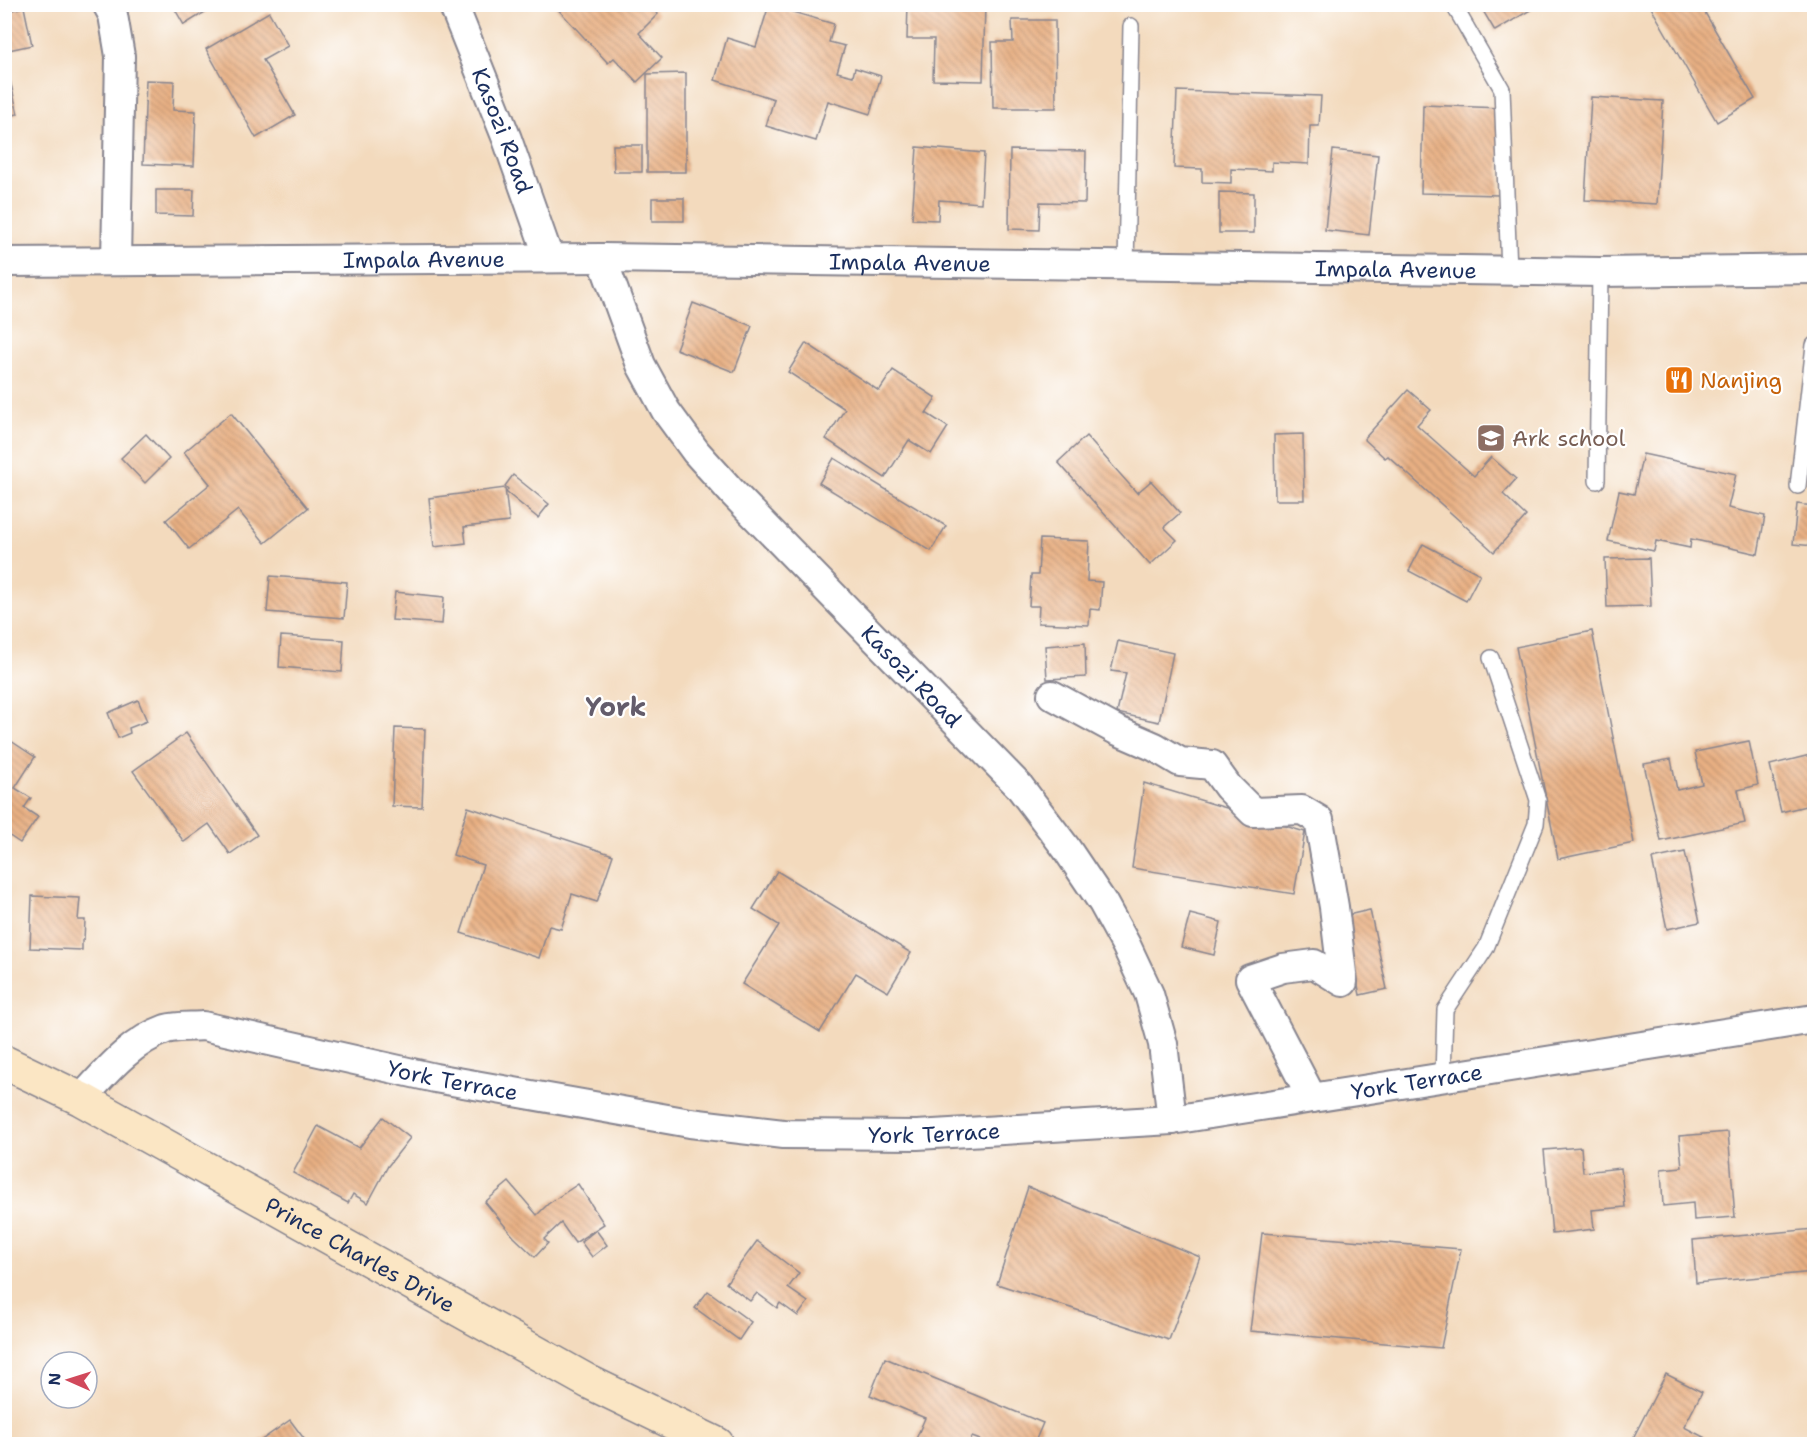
<svg xmlns="http://www.w3.org/2000/svg" width="1819" height="1449" viewBox="0 0 1819 1449" font-family="'Shantell Sans',sans-serif">
<style>
.building{fill:url(#building-back-hatch)}
.lines{fill:none;stroke-linecap:round;stroke-linejoin:round}
.lane-casing{stroke:#87848e;stroke-width:18}
.street-casing{stroke:#87848e;stroke-width:32}
.secondary-casing{stroke:#87848e;stroke-width:36}
.lane{stroke:#fff;stroke-width:15}
.street{stroke:#fff;stroke-width:28}
.secondary{stroke:#fbe6c4;stroke-width:33}
.labels{text-anchor:middle;stroke-width:4.5;stroke-linejoin:round;paint-order:stroke}
.street-label{font-size:22px;fill:#1b2f5e;stroke:#fff}
.food-label{font-size:22px;fill:#c56008;stroke:#fff;text-anchor:start}
.education-label{font-size:22px;fill:#785e54;stroke:#fff;text-anchor:start}
.quarter-label{font-size:26px;font-weight:bold;fill:#635c6b;stroke:#fff}
</style>
<defs>
<pattern id="building-back-hatch" width="6" height="6" patternUnits="userSpaceOnUse" patternTransform="scale(1.5)"><rect width="6" height="6" fill="#e9b083"/><path d="M-1 5l2 2M0 0l6 6M5-1l2 2" fill="none" stroke="#bc906e"/></pattern>
</defs>
<rect width="100%" height="100%" fill="#fff"/>
<filter id="ink" filterUnits="userSpaceOnUse"><feTurbulence type="fractalNoise" baseFrequency=".0167" numOctaves="2"/><feDisplacementMap in="SourceGraphic" scale="12" xChannelSelector="R" yChannelSelector="G"/><feConvolveMatrix kernelMatrix="1 2 1 2 8 2 1 2 1" color-interpolation-filters="sRGB"/></filter>
<filter id="wash" filterUnits="userSpaceOnUse"><feTurbulence type="fractalNoise" baseFrequency=".008" numOctaves="4" result="noise"/><feDisplacementMap in="SourceGraphic" scale="24" xChannelSelector="R" yChannelSelector="G"/><feGaussianBlur stdDeviation="1.35" result="paint"/><feColorMatrix in="noise" values="0 0 0 0 0 0 0 0 0 0 0 0 0 0 0 0 0 1.4 0 .05"/><feComposite in="paint" operator="in"/></filter>
<g filter="url(#wash)">
<rect width="100%" height="100%" fill="#f3dabd"/>
<g id="blocks">
<g class="building">
<polygon points="4,4 6,4 8,11 24,7 32,45 4,51"/>
<polygon points="172,4 218,4 184,25"/>
<polygon points="553,4 650,4 658,14 639,33 662,58 637,82 614,58 608,63"/>
<polygon points="908,4 985,5 983,81 933,80 934,39 907,39"/>
<polygon points="1479,4 1537,4 1537,6 1495,31"/>
<polygon points="1649,4 1700,4 1755,99 1717,122"/>
<polygon points="769,5 834,24 829,42 845,46 837,72 853,76 855,68 881,76 870,114 828,101 816,141 766,126 774,99 715,80 727,38 756,47"/>
<polygon points="269,12 288,46 263,60 295,115 256,138 206,49"/>
<polygon points="1012,20 1055,20 1056,108 993,108 992,42 1013,42"/>
<polygon points="4,55 18,114 4,117"/>
<polygon points="686,73 686,172 647,172 647,74"/>
<polygon points="146,80 174,81 173,110 196,111 194,166 143,164"/>
<polygon points="1177,91 1321,96 1319,126 1310,126 1309,164 1272,162 1272,171 1231,169 1231,183 1202,182 1202,169 1174,168"/>
<polygon points="1591,97 1663,101 1657,204 1585,200"/>
<polygon points="1423,105 1501,108 1499,195 1421,193"/>
<polygon points="613,145 642,145 642,172 614,172"/>
<polygon points="917,147 984,153 981,203 939,200 938,220 912,219"/>
<polygon points="1010,150 1086,151 1085,203 1040,202 1039,230 1009,229"/>
<polygon points="1333,150 1378,155 1369,235 1325,230"/>
<polygon points="156,190 194,190 193,216 156,215"/>
<polygon points="1219,192 1254,193 1254,233 1219,233"/>
<rect x="652" y="198" width="32" height="23"/>
<polygon points="693,303 752,326 734,372 676,349"/>
<polygon points="806,343 879,391 893,370 936,398 926,413 948,427 931,454 909,440 885,478 826,439 845,409 788,372"/>
<polygon points="1408,390 1431,410 1417,425 1474,476 1491,457 1516,479 1503,494 1526,516 1494,552 1388,456 1385,458 1364,439"/>
<polygon points="231,413 308,508 265,543 238,510 189,549 166,520 210,484 184,452"/>
<polygon points="146,434 169,459 145,483 121,458"/>
<polygon points="1303,434 1304,500 1275,500 1274,435"/>
<polygon points="1086,436 1137,493 1151,481 1180,513 1164,527 1177,540 1150,565 1058,462"/>
<polygon points="1643,454 1736,474 1728,508 1765,516 1758,554 1691,539 1690,548 1656,541 1654,551 1608,541 1619,491 1634,494"/>
<polygon points="834,458 946,526 931,551 819,483"/>
<polygon points="513,475 549,504 538,518 506,492 508,489 505,486"/>
<polygon points="505,488 509,522 464,527 466,543 434,547 429,498"/>
<polygon points="1797,504 1814,506 1814,546 1793,544"/>
<polygon points="1040,539 1089,541 1087,581 1102,582 1100,610 1090,609 1089,625 1038,623 1039,606 1029,606 1031,575 1038,575"/>
<polygon points="1423,544 1480,574 1466,601 1409,571"/>
<polygon points="1649,558 1651,606 1607,607 1605,559"/>
<polygon points="270,576 347,582 344,618 267,612"/>
<polygon points="395,592 444,597 442,624 392,620"/>
<polygon points="1592,631 1634,843 1558,859 1516,647"/>
<polygon points="281,636 344,640 342,672 279,667"/>
<polygon points="1118,641 1173,653 1159,722 1117,713 1126,673 1111,671"/>
<polygon points="1085,643 1086,677 1047,679 1045,646"/>
<polygon points="138,700 147,721 129,728 130,733 118,738 108,713"/>
<polygon points="395,728 425,729 422,807 392,806"/>
<polygon points="186,733 257,835 230,854 209,824 184,842 133,771"/>
<polygon points="8,739 35,757 15,788 31,798 24,808 38,817 20,843 8,835 4,840 4,745"/>
<polygon points="1749,741 1758,785 1738,790 1745,823 1661,841 1644,764 1671,759 1677,790 1702,784 1695,752"/>
<polygon points="1814,754 1814,804 1781,812 1770,765"/>
<polygon points="1144,783 1305,832 1294,894 1132,868"/>
<polygon points="468,807 613,855 597,902 572,894 561,929 549,926 539,958 461,933 483,865 453,855"/>
<polygon points="1685,852 1700,922 1667,929 1652,859"/>
<polygon points="777,871 911,953 888,992 856,973 820,1032 742,984 779,925 753,909"/>
<polygon points="32,896 80,898 78,920 85,920 84,940 82,940 82,950 30,948"/>
<polygon points="1370,910 1387,989 1360,995 1343,916"/>
<polygon points="1190,914 1221,922 1214,955 1181,947"/>
<polygon points="383,1117 410,1138 388,1166 368,1203 353,1194 348,1203 293,1173 318,1126 359,1148"/>
<polygon points="1728,1132 1735,1217 1694,1220 1693,1203 1663,1206 1661,1169 1682,1167 1679,1136"/>
<polygon points="1581,1147 1583,1172 1621,1168 1625,1207 1592,1210 1594,1229 1552,1234 1544,1150"/>
<polygon points="509,1182 537,1215 548,1204 578,1184 604,1224 575,1243 561,1223 544,1239 548,1243 535,1257 514,1237 485,1202"/>
<polygon points="1028,1187 1200,1257 1169,1340 997,1284"/>
<polygon points="1814,1229 1814,1272 1696,1283 1693,1240"/>
<polygon points="596,1230 607,1245 592,1257 581,1242"/>
<polygon points="1262,1233 1461,1249 1441,1348 1250,1331"/>
<polygon points="757,1241 799,1273 788,1288 808,1302 798,1316 780,1303 777,1308 757,1293 750,1301 726,1283"/>
<polygon points="708,1291 751,1322 739,1340 695,1308"/>
<polygon points="885,1358 1043,1423 1034,1444 991,1444 972,1437 969,1444 929,1444 916,1439 925,1418 870,1395"/>
<polygon points="1666,1374 1702,1392 1684,1427 1717,1444 1630,1444"/>
<polygon points="290,1420 308,1444 256,1444"/>
</g>
</g>
</g>
<g filter="url(#ink)">
<use href="#blocks" fill-opacity="0" stroke="#87848e" stroke-width="1.5"/>
<g class="lines">
<g class="lane-casing">
<g id="lane">
<polyline points="1453,4 1502,89 1509,271"/>
<polyline points="1126,266 1131,26"/>
<polyline points="1597,481 1600,272"/>
<polyline points="1798,486 1814,345"/>
<polyline points="1443,1077 1445,1010 1486,948 1536,824 1538,800 1491,658"/>
</g>
</g>
<g class="street-casing">
<g id="street">
<polyline points="107,4 113,15 120,56 116,260"/>
<path id="s1" d="M453 4 507 139 549 258"/>
<path id="s2" d="M602 258 641 365 666 411 696 452 732 492 1019 786 1066 848 1103 903 1126 945 1149 994 1163 1044 1172 1120"/>
<path id="s3" d="M4 262 602 258 1600 272 1814 269"/>
<polyline points="1052,695 1116,730 1155,747 1180,762 1212,765 1228,787 1253,812 1302,810 1319,820 1334,907 1343,982 1314,964 1283,968 1250,979 1312,1098"/>
<path id="s4" d="M81 1099C106 1072 130 1042 166 1029 177 1026 191 1027 203 1026L435 1078 690 1123 783 1134 917 1135 1172 1120 1814 1019"/>
</g>
</g>
<g class="secondary-casing">
<g id="secondary">
<path id="s5" d="M4 1062 81 1099 589 1382 717 1444"/>
</g>
</g>
<use href="#lane" class="lane"/>
<use href="#street" class="street"/>
<use href="#secondary" class="secondary"/>
</g>
</g>
<defs>
<g id="restaurant-square" transform="scale(1.5)"><rect x="-9" y="-9" width="18" height="18" rx="4" fill="#e8710a" stroke="#fff"/><path d="M-5-6h1v4h1v-4h1v4h1v-4h1v5L-1.5 .5V6h-2V.5L-5-1ZM5-6V6H3V1.5H1.5Q1.5-4 5-6Z" fill="#fff"/></g>
<g id="school-square" transform="scale(1.5)"><rect x="-9" y="-9" width="18" height="18" rx="4" fill="#8d6e63" stroke="#fff"/><path d="M0-5L7-2L0 1L-7-2ZM-4 1L0 2.5L4 1V4Q0 6-4 4Z" fill="#fff"/></g>
</defs>
<g fill-rule="evenodd">
<use href="#restaurant-square" x="1679" y="380"/>
<use href="#school-square" x="1491" y="438"/>
</g>
<g class="labels">
<g class="street-label">
<text dy="8" stroke="none"><textPath href="#s1" startOffset="136">Kasozi Road</textPath></text>
<text dy="8" stroke="none"><textPath href="#s3" startOffset="420">Impala Avenue</textPath></text>
<text dy="8" stroke="none"><textPath href="#s3" startOffset="906">Impala Avenue</textPath></text>
<text dy="8" stroke="none"><textPath href="#s3" startOffset="1392">Impala Avenue</textPath></text>
<text dy="8" stroke="none"><textPath href="#s2" startOffset="528">Kasozi Road</textPath></text>
<text dy="8" stroke="none"><textPath href="#s4" startOffset="404">York Terrace</textPath></text>
<text dy="8" stroke="none"><textPath href="#s4" startOffset="1376">York Terrace</textPath></text>
<text dy="8" stroke="none"><textPath href="#s4" startOffset="890">York Terrace</textPath></text>
<text dy="8" stroke="none"><textPath href="#s5" startOffset="405">Prince Charles Drive</textPath></text>
</g>
<g class="food-label">
<text x="1700" y="388">Nanjing</text>
</g>
<g class="education-label">
<text x="1512" y="446">Ark school</text>
</g>
<g class="quarter-label">
<text x="616" y="716">York</text>
</g>
</g>
<rect width="1819" height="1449" fill="none" stroke="#fff" stroke-width="24"/>
<g transform="translate(69 1380) rotate(273)"><circle r="28" fill="#ffffff" stroke="#a4acbf" stroke-width="1.5"/>
<path d="M0-4.5L10 22L0 15L-10 22Z" fill="#d1495b"/>
<text y="-9" font-size="16" font-weight="bold" text-anchor="middle" fill="#1b2f5e">N</text>
</g>
</svg>
